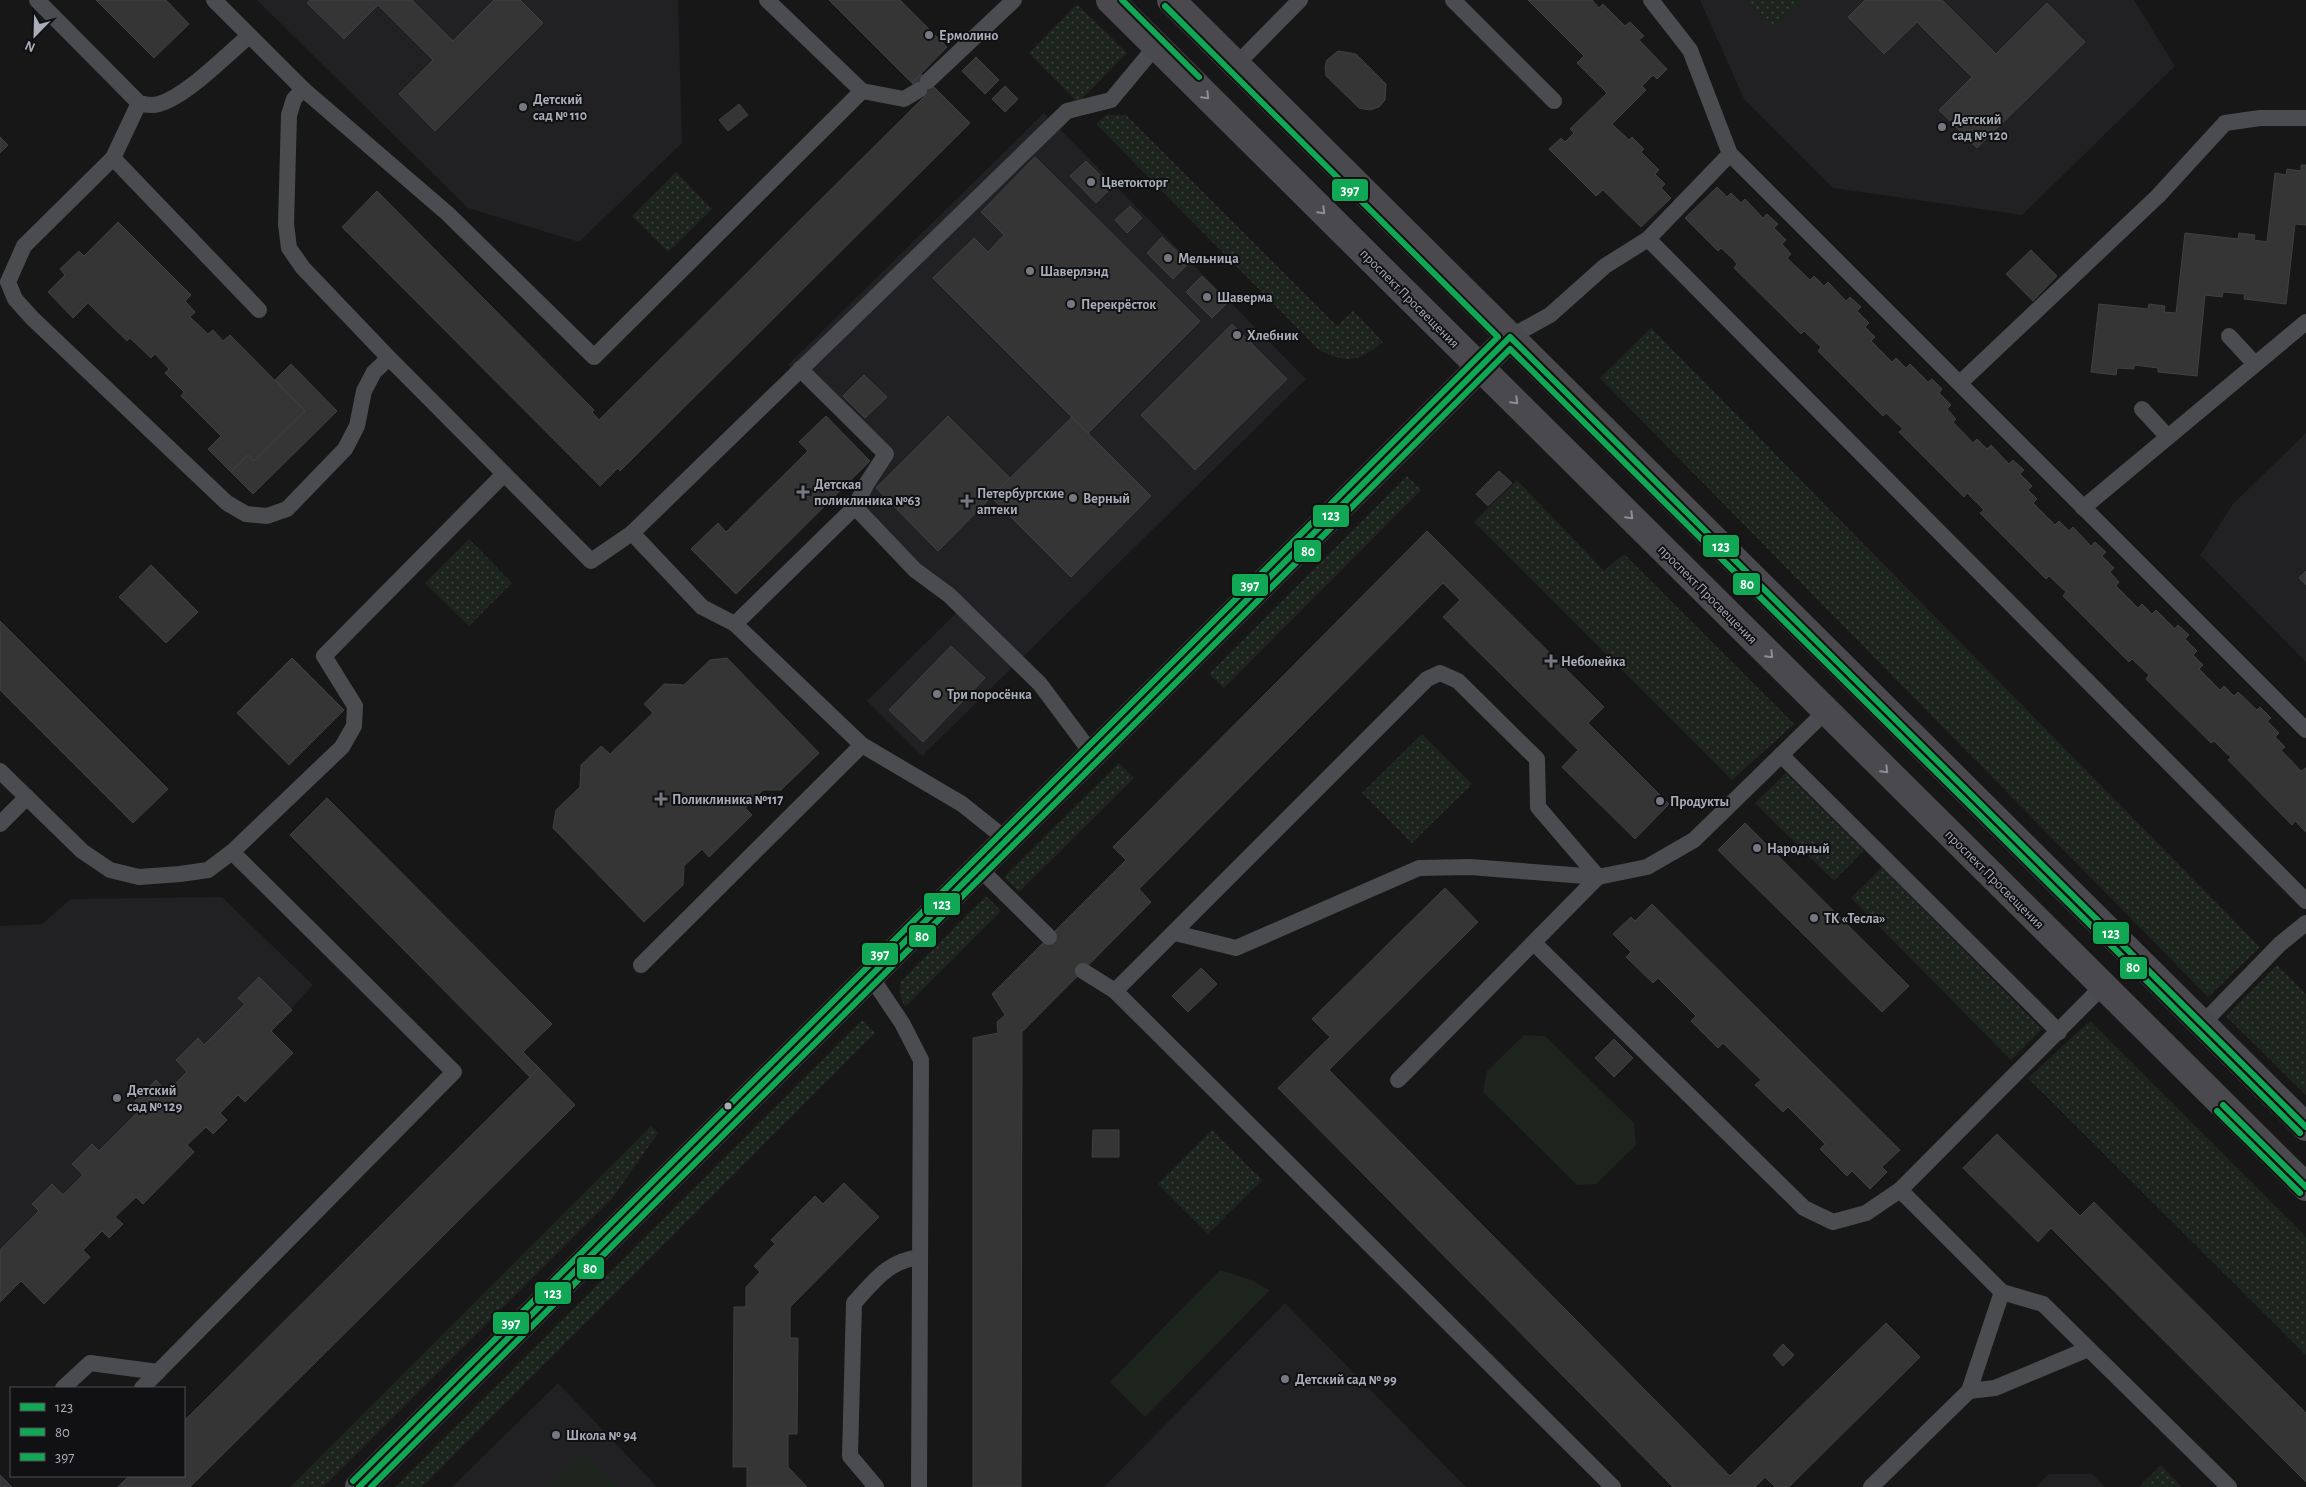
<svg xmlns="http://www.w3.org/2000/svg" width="2306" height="1487" viewBox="0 0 2306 1487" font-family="'Alegreya Sans',sans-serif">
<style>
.built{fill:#212123}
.grass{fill:url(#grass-dots)}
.garden{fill:#1d241e}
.building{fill:#353536;stroke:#3f4043}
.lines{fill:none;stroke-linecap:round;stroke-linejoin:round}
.lane{stroke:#4b4c50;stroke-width:16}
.street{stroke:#4b4c50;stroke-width:28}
.secondary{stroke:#4a4a4e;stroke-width:28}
.bus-1-casing{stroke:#111113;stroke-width:10}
.bus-2-casing{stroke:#111113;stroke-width:10}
.bus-3-casing{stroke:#111113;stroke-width:10}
.bus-1{stroke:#10a855;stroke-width:6}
.bus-2{stroke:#10a855;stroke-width:6}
.bus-3{stroke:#10a855;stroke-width:6}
.oneway{stroke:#8c8f98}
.poi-dot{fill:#757880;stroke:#111113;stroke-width:2}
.bus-dot{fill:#a8adb8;stroke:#111113;stroke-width:2}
.labels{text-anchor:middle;stroke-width:4;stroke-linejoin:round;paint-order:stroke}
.poi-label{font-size:14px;font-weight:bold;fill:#a8adb8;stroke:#111113;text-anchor:start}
.street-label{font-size:14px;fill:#a8adb8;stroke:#111113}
.line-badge{stroke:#111113;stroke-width:2}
.badge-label{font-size:14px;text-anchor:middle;font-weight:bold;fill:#fff}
</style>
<defs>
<pattern id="grass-dots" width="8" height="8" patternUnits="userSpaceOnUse" patternTransform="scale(1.25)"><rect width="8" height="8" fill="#1d241e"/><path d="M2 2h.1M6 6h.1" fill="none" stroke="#3b413d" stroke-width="1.8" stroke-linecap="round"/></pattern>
</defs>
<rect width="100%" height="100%" fill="#171717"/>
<g class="built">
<polygon points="257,0 678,0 682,143 579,242 468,208"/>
<polygon points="1700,0 2134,0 2175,66 2022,215 1833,188 1744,99"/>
<polygon points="1044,113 1306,379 922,756 867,701 962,607 852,496 885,463 788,365"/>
<polygon points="2306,433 2306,662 2200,555 2233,504"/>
<polygon points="222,897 313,985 271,1031 293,1053 245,1102 238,1095 220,1113 227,1120 213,1134 205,1127 187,1145 194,1152 143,1204 136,1197 116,1217 123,1224 109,1238 102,1231 83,1250 90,1257 44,1304 21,1281 0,1302 0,926 42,924 71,899"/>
<polygon points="1285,1303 1466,1487 1104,1487"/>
<polygon points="558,1383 657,1487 452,1487"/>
<polygon points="2049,1474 2092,1474 2105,1487 2036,1487"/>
</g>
<g class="grass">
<polygon points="1747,0 1803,0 1774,29"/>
<polygon points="1077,4 1127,53 1078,103 1029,53"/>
<path d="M1106 115H1126L1337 326 1353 311 1383 342C1358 362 1348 364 1319 350L1096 124Z"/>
<polygon points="676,172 712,209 668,252 632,216"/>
<polygon points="1651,328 2260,947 2208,997 1600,378"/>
<polygon points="1407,476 1421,490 1224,688 1209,674"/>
<polygon points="1517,480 1604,571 1624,554 1794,724 1732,780 1474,522"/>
<polygon points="469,539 512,583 469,626 425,583"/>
<polygon points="1422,734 1472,784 1412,843 1362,793"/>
<polygon points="1119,763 1134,778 1019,892 1004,877"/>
<polygon points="1786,773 1864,850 1834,881 1755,803"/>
<polygon points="1882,867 2042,1029 2011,1060 1851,898"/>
<polygon points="986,896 1001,911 905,1007 900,996 900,982"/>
<polygon points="2277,965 2306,994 2306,1095 2226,1016"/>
<polygon points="862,1020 875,1033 422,1487 395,1487"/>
<polygon points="2090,1021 2306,1237 2306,1355 2028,1078"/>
<polygon points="651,1126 658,1133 613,1197 323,1487 290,1487"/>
<polygon points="1212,1130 1262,1180 1208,1234 1158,1184"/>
<polygon points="2161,1465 2182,1487 2139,1487"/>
</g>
<g class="garden">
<polygon points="1524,1035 1545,1036 1634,1123 1636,1145 1596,1184 1577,1185 1483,1092 1487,1071"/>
<polygon points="1220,1270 1251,1280 1270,1290 1145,1417 1110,1382"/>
<polygon points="583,1453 616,1487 548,1487"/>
</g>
<g class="building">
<polygon points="96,0 166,0 189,24 154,58"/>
<polygon points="310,0 412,0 453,41 494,0 520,0 543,23 435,131 399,94 433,60 378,5 344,39 307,3"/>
<polygon points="829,0 900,0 947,47 912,83"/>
<polygon points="1528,0 1592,0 1599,8 1603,4 1625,26 1630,22 1644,36 1639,40 1667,69 1657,79 1653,75 1642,86 1646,90 1612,124 1629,140 1632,137 1644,149 1641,152 1659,170 1655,174 1665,184 1661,188 1671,198 1641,227 1603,190 1596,196 1549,149 1561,138 1565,142 1574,133 1570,129 1607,93 1577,63 1584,56"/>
<polygon points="1865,0 1942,0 1996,54 2047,3 2085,42 1977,148 1939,110 1972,77 1917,22 1884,54 1848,17"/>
<polygon points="1338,51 1356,54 1386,84 1385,100 1379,107 1370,110 1359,108 1326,76 1325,67 1327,60"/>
<polygon points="976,57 999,80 985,94 962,71"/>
<polygon points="921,74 970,123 620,471 618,468 600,486 342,227 377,191 594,410 592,412 599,420 925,96 912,83"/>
<polygon points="1005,86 1018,99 1005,112 992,99"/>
<polygon points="739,104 748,115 728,131 719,120"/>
<polygon points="0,137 8,145 0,153"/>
<polygon points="1035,157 1200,321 1088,433 933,278 974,238 988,252 1004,235 981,212"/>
<polygon points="1086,161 1112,187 1096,203 1070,176"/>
<polygon points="2301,165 2306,165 2306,225 2295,224 2286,304 2244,299 2245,294 2223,292 2222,297 2205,295 2197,376 2158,372 2158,368 2134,365 2134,369 2117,368 2116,375 2091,372 2099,304 2148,309 2149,304 2165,306 2164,312 2176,313 2185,233 2238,239 2239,233 2255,235 2254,240 2267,242 2275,173 2286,175 2287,169 2301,171"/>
<polygon points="1717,187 1727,197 1731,193 1741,203 1745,199 1763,218 1767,214 1778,224 1774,228 1786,240 1782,244 1791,254 1787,258 1810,280 1814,276 1824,286 1828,282 1846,301 1850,297 1861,307 1857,311 1869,323 1865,327 1875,337 1871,341 1892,362 1896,358 1906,368 1910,364 1928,382 1932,379 1942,389 1939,393 1951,405 1947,409 1956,419 1953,422 1973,443 1977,439 1987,449 1991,445 2009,464 2013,460 2024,470 2020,474 2032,486 2028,490 2037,499 2033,503 2055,525 2059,521 2069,531 2073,527 2091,546 2095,542 2106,552 2102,556 2114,568 2110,572 2119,582 2116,586 2138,608 2142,604 2152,614 2156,610 2175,629 2178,625 2189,635 2185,639 2197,651 2193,655 2203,665 2199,669 2220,690 2224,686 2234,696 2238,692 2257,710 2260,707 2271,718 2267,721 2279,733 2275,737 2285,747 2281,750 2301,771 2306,768 2306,832 2295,821 2292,825 2228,760 2231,757 2226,753 2214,741 2211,743 2146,679 2149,675 2132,659 2129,662 2063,596 2066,592 2049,576 2046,579 1980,513 1984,510 1967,493 1964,497 1899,432 1903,429 1886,413 1883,416 1818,351 1821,347 1804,331 1801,334 1734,268 1737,264 1733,259 1721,248 1718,251 1685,218"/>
<polygon points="1130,206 1142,218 1127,233 1115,220"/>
<polygon points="118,222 191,295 185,301 195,312 190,317 208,334 213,330 223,341 230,335 305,411 254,461 248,455 231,472 208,449 221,436 181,396 184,392 165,373 169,369 155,354 151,358 130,338 127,341 88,303 73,318 48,292 65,275 60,269 79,251 84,256"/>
<polygon points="1162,237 1189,263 1173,279 1147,253"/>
<polygon points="2031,250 2057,276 2033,301 2006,274"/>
<polygon points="1202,276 1228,302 1212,318 1186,292"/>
<polygon points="1232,324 1287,379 1195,470 1141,415"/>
<polygon points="291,364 337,411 253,494 231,472 248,455 254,461 305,411 275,380"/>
<polygon points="864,375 887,397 865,418 843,396"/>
<polygon points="826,416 870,461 736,594 691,549 718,523 726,532 808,451 799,442"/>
<polygon points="948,416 1010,478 938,551 876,488"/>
<polygon points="1072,417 1151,496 1071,577 991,497"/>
<polygon points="1499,471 1512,483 1488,506 1476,494"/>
<polygon points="1427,531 1604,707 1588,723 1669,804 1635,839 1562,767 1578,750 1443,617 1460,600 1443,583 1139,889 1151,902 1022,1032 1021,1487 973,1487 973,1038 998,1033 997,1022 1005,1015 992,994 1126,860 1113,847"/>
<polygon points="151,565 198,612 166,643 119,597"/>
<polygon points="2306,571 2306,585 2299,578"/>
<polygon points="0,621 168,789 133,823 0,690"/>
<polygon points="951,646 985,678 923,742 889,710"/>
<polygon points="292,658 344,710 289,765 237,713"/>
<polygon points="727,658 819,753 781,790 763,790 745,808 752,815 709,857 702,849 684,866 683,885 644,922 553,828 556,810 580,787 581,765 601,746 610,754 653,713 644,704 664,684 684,685 710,660"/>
<polygon points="327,798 552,1024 523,1052 539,1068 530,1077 290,835"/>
<polygon points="1745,823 1909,986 1882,1012 1718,850"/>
<polygon points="1445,888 1478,922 1329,1070 1730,1476 1886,1323 1920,1357 1789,1487 1775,1487 1765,1477 1755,1487 1673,1487 1278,1088 1330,1037 1312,1019"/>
<polygon points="1652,904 1900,1150 1882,1167 1887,1172 1870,1189 1852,1171 1847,1176 1820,1149 1825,1144 1788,1107 1783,1112 1755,1085 1761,1080 1723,1043 1718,1048 1691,1021 1696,1016 1658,978 1653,983 1626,957 1631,952 1613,934 1631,917 1635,921"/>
<polygon points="1201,968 1217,984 1188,1012 1172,996"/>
<polygon points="259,977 292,1010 271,1031 293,1053 245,1102 238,1095 220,1113 227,1120 213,1134 206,1127 187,1145 194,1152 143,1204 136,1197 115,1217 123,1224 109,1238 102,1231 83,1250 90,1257 44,1304 21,1281 0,1302 0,1250 39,1211 32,1204 52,1184 63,1195 83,1175 72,1164 92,1144 99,1151 142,1108 135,1101 156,1080 167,1092 187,1072 176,1060 198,1038 204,1045 245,1004 238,998"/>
<polygon points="1614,1039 1633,1058 1614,1077 1595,1058"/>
<polygon points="539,1068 575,1105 190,1487 118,1487 129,1476 184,1476 184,1421"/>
<polygon points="1093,1130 1119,1130 1119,1157 1092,1157"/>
<polygon points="1997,1134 2080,1216 2094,1202 2306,1413 2306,1482 2051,1228 2038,1242 1963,1168"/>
<polygon points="844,1183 879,1217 790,1307 790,1338 798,1338 797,1434 788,1434 788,1467 807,1487 747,1487 747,1467 733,1467 734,1307 746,1307 746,1287 760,1272 754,1266 775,1244 771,1240 815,1196 823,1204"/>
<polygon points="1783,1344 1794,1355 1783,1366 1773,1355"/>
<polygon points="0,1475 12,1487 0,1487"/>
</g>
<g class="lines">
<g class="lane">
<path d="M37 0 139 103C146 105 152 106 159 104 187 96 225 56 249 36"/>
<polyline points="214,0 303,89 294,99 289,115 286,224 289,248 303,268 389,358 591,561 632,533 702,607 735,624 862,745 962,804 1007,840"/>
<polyline points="767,0 862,91 904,99 919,90"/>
<polyline points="1453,0 1554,101"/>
<polyline points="1651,0 1690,50 1730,154 2306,730"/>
<polyline points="1236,65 1300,0"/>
<polyline points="928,81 1014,0"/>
<polyline points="303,89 448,214 594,357 862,91"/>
<polyline points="139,103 113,158 24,246 8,282 15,299 32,318 227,503 246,514 267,516 287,509 345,449 357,426 364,391 374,372 389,358"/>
<polyline points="113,158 259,310"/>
<polyline points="1648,239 2306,901"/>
<polyline points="2229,336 2255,364"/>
<polyline points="1510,337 1550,315 1605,266 1648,239 1730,154"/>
<polyline points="1960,383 2158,196 2225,123 2260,118 2306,118"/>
<polyline points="2142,409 2168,437"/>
<polyline points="855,507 915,570 949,595 1040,684 1093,755"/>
<polyline points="2083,508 2306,322"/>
<polyline points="632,533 1067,111 1111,100 1156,46"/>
<polyline points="735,624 855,507 867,483 886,454 800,369"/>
<polyline points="1781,755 2059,1032"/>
<polyline points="0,771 82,851 110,870 139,877 180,874 208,870 232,852 342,747 354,726 355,706 324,656 504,474"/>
<polyline points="0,824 27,797"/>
<polyline points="979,868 1049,937"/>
<polyline points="1175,933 1236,948 1419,868 1470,867 1598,877"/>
<polyline points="1534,943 1804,1208 1833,1222 1866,1213 1900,1190"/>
<polyline points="641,965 862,745"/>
<polyline points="1083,971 1115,991"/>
<polyline points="871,977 902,1023 921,1060 919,1487"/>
<polyline points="2103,986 1900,1190 2002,1292 2043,1304 2229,1487"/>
<polyline points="2202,1024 2280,944 2306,923"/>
<polyline points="1398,1080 1598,877"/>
<polyline points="63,1388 90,1363 158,1372"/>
<polyline points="142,1388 454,1072 232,852"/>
<polyline points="1969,1391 1995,1388 2088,1349"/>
<path d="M876 1487 850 1456 854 1303C875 1280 888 1261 920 1257"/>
<polyline points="1613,1487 1115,991 1427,679 1440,673 1458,681 1537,759 1538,807 1598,877 1647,867 1694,840 1826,711"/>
<polyline points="1871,1487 1969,1391 2002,1292"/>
</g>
<polyline class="street" points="359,1487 1510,337"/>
<g class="secondary">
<polyline points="1110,0 2306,1187"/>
<polyline points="1171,0 2306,1127"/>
</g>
<g class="bus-1-casing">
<g id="bus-1">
<polyline points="2223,1105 2306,1187"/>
<polyline points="359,1487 1510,337 2306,1127"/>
</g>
</g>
<g class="bus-2-casing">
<g id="bus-2">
<polyline points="2217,1111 2300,1193"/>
<polyline points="371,1487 1510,349 2300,1133"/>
</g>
</g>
<g class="bus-3-casing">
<g id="bus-3">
<polyline points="1122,0 1199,77"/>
<polyline points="353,1481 1498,337 1165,6"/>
</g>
</g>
<use href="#bus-1" class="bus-1"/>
<use href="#bus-2" class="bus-2"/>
<use href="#bus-3" class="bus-3"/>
</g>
<defs><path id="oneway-chevron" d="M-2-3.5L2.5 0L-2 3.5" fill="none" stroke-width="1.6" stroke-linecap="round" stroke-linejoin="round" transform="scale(1.25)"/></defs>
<g class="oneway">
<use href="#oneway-chevron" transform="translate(1206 96) rotate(45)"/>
<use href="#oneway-chevron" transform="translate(1322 211) rotate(45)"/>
<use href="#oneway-chevron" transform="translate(1515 401) rotate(45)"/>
<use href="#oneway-chevron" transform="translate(1630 516) rotate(45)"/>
<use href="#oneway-chevron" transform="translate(1770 655) rotate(45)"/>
<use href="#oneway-chevron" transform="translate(1885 770) rotate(45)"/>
</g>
<g class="poi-dot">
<circle cx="929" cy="35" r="5"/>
<circle cx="523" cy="107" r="5"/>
<circle cx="1942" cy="127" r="5"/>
<circle cx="1091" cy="182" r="5"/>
<circle cx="1168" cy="258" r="5"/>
<circle cx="1030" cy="271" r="5"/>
<circle cx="1207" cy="297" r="5"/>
<circle cx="1071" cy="304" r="5"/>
<circle cx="1237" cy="335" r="5"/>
<path d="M800.5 484.5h5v5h5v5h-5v5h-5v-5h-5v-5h5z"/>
<circle cx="1073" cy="498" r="5"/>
<path d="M964.5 493.5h5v5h5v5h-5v5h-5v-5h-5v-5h5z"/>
<path d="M1548.5 653.5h5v5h5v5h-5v5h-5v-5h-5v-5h5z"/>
<circle cx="937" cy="694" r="5"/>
<path d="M658.5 791.5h5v5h5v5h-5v5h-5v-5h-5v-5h5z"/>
<circle cx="1660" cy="801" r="5"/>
<circle cx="1757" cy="848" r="5"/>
<circle cx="1814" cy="918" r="5"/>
<circle cx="117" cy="1098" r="5"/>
<circle cx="1285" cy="1379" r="5"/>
<circle cx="556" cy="1435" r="5"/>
</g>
<circle class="bus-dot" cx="728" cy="1106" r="4.5"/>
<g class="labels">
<g class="poi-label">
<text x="939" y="40">Ермолино</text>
<text x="533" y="104">Детский<tspan x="533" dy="16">сад № 110</tspan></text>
<text x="1952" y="124">Детский<tspan x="1952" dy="16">сад № 120</tspan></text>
<text x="1101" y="187">Цветокторг</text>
<text x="1178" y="263">Мельница</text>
<text x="1040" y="276">Шаверлэнд</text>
<text x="1217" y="302">Шаверма</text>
<text x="1081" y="309">Перекрёсток</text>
<text x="1247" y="340">Хлебник</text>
<text x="814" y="489">Детская<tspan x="814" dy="16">поликлиника №63</tspan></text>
<text x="977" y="498">Петербургские<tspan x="977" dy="16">аптеки</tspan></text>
<text x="1083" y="503">Верный</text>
<text x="1561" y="666">Неболейка</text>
<text x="947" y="699">Три поросёнка</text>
<text x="672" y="804">Поликлиника №117</text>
<text x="1670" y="806">Продукты</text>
<text x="1767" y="853">Народный</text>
<text x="1824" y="923">ТК «Тесла»</text>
<text x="127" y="1095">Детский<tspan x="127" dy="16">сад № 129</tspan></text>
<text x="1295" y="1384">Детский сад № 99</text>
<text x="566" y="1440">Школа № 94</text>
</g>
<g class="street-label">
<text transform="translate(1410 298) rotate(45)" y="5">проспект Просвещения</text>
<text transform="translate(1708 594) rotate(45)" y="5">проспект Просвещения</text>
<text transform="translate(1995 879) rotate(45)" y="5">проспект Просвещения</text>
</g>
</g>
<g class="line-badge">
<rect x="1331" y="178" width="38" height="24" rx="5" fill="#10a855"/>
<rect x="1312" y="504" width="38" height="24" rx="5" fill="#10a855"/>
<rect x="1702" y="534" width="38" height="24" rx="5" fill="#10a855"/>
<rect x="1293" y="539" width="29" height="24" rx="5" fill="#10a855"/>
<rect x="1732" y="572" width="29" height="24" rx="5" fill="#10a855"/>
<rect x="1231" y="573" width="38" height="24" rx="5" fill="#10a855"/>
<rect x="923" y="892" width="38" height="24" rx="5" fill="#10a855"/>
<rect x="2092" y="921" width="38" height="24" rx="5" fill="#10a855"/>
<rect x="908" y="924" width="29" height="24" rx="5" fill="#10a855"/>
<rect x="861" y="942" width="38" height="24" rx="5" fill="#10a855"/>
<rect x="2119" y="956" width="29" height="24" rx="5" fill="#10a855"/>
<rect x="576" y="1256" width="29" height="24" rx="5" fill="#10a855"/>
<rect x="534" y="1281" width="38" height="24" rx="5" fill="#10a855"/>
<rect x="492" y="1311" width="38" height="24" rx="5" fill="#10a855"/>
</g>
<g class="badge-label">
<text x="1350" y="195">397</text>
<text x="1331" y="520">123</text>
<text x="1721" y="551">123</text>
<text x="1308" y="556">80</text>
<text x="1747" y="589">80</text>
<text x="1250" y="590">397</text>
<text x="942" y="909">123</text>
<text x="2111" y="938">123</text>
<text x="922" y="941">80</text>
<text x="880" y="959">397</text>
<text x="2133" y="972">80</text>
<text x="590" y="1273">80</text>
<text x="553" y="1298">123</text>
<text x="511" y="1328">397</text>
</g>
<rect x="10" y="1387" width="175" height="90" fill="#111113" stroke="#4d4f55"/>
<rect x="20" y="1403" width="25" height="8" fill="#10a855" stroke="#4d4f55"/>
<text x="55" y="1412" font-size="15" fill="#a8adb8">123</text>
<rect x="20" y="1428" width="25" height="8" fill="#10a855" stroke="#4d4f55"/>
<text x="55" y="1437" font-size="15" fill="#a8adb8">80</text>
<rect x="20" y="1453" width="25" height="8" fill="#10a855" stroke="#4d4f55"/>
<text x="55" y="1462" font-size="15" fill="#a8adb8">397</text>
<g transform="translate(35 35) rotate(203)" stroke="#111113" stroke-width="4" paint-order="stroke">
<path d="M0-4L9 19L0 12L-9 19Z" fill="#a8adb8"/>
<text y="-8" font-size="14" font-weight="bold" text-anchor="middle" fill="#a8adb8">N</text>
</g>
</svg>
